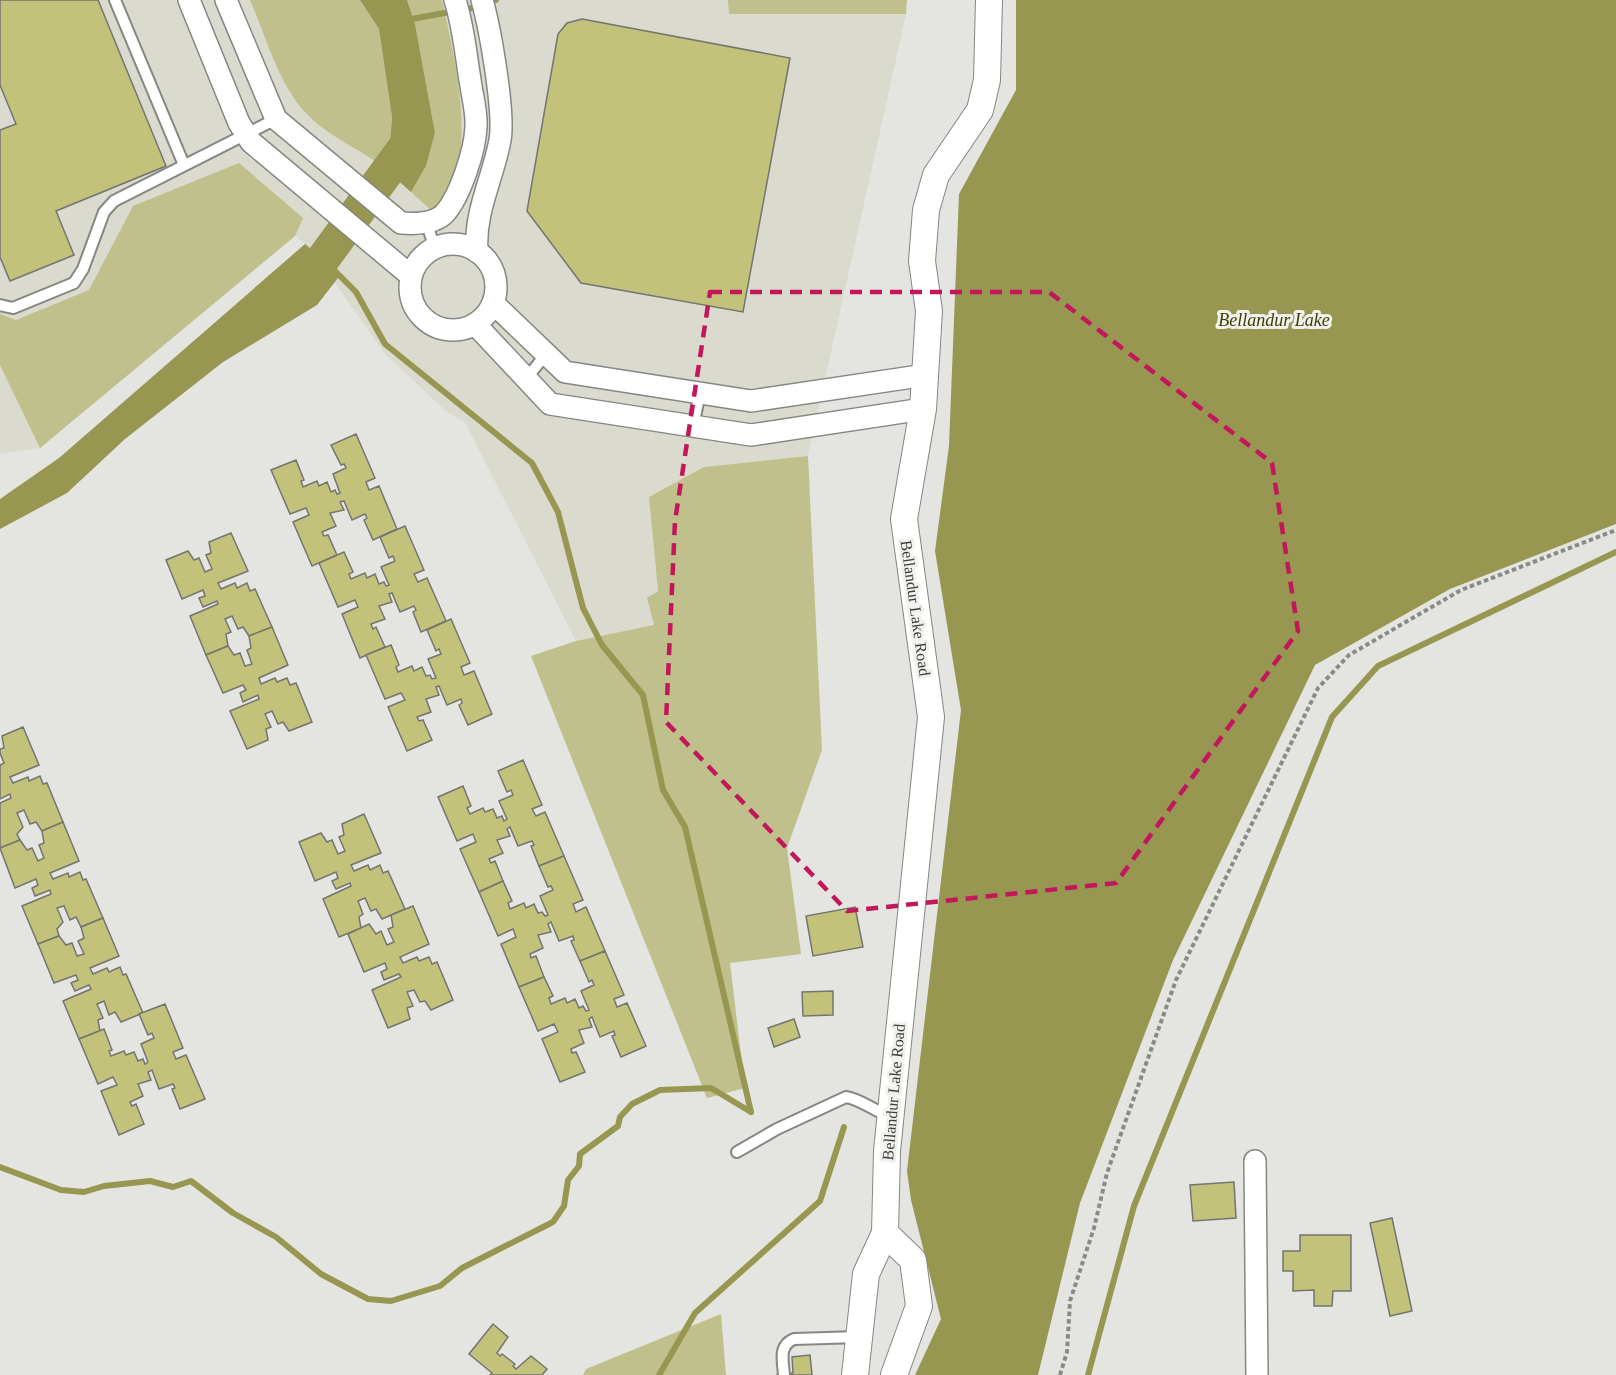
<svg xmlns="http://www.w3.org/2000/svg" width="1616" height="1375" viewBox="0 0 1616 1375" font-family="'Times New Roman',serif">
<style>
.built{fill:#dadace}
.green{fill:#bfc08b}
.water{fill:#979751}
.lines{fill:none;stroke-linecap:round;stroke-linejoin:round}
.stream{stroke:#979751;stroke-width:6}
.river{stroke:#979751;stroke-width:34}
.building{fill:#c2c27b;stroke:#747570;stroke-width:1.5}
.service-casing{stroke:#868682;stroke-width:14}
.minor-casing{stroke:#868682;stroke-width:24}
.tertiary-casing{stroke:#868682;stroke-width:28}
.path{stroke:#8a8a87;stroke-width:4;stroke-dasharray:4.5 3;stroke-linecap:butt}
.service{stroke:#fff;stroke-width:10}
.minor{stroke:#fff;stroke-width:21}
.tertiary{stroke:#fff;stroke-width:26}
.marked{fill:none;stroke:#c2185b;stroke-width:4.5;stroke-dasharray:12 8;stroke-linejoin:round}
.labels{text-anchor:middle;stroke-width:6;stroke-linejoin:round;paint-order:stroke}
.street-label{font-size:16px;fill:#3d3d3b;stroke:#f1f2ed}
.water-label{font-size:18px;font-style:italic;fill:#3f3e04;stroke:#f1f2ed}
</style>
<rect width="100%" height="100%" fill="#e4e4e0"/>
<polygon class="built" points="0,0 728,0 729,14 906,14 808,456 704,467 649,497 658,591 647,599 654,625 576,641 465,422 447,412 385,354 335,283 341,273 295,236 40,448 0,454"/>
<g class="green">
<path d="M250 0H360L379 29 392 117 390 143 377 162C354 147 324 133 305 112 279 85 265 34 250 0Z"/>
<path d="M407 0H442C454 56 484 169 433 212L411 192 426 166 435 133 415 24Z"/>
<polygon points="728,0 907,0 906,14 729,14"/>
<polygon points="239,163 303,218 295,236 40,448 0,365 0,314 16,320 89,290 133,206"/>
<polygon points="808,456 822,750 787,848 801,954 730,963 745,1088 707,1098 531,656 576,641 654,625 647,598 658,591 649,497 704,467"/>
<polygon points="721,1314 726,1375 583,1375 586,1369"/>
</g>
<g class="water">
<polygon points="360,0 407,0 415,24 435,133 426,166 411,192 377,162 390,143 392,117 379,29"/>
<polygon points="1016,0 1616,0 1616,524 1450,589 1315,665 1173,960 1080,1203 1038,1375 915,1375 941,1319 911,1200 907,1171 961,710 935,551 949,446 959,194 1016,90"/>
<polygon points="305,244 341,274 317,305 223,362 125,439 67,493 0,529 0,499 59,458"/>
</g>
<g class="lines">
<g class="stream">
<polyline points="406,20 472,8 496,0"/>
<polyline points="335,271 356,292 385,344 532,463 558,512 583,608 602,645 643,695 663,790 685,827 751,1112"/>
<polyline points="0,1167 61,1190 84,1192 104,1186 150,1181 173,1187 191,1181 233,1213 276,1237 321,1274 368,1299 391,1301 440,1286 462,1268 553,1222 564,1206 568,1180 579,1166 580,1154 618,1126 620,1117 632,1104 660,1090 711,1088 751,1112"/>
<polyline points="659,1375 695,1313 820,1201 844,1127"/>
<polyline points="1088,1375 1134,1206 1332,717 1378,666 1616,552"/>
</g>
<polyline class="river" points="287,288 323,259 413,136 412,133"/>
</g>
<g class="building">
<polygon points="0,0 98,0 166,166 56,211 74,255 10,281 0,257 0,130 16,124 0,85"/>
<polygon points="582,19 790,58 743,312 581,283 527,211 558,34 567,23"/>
<polygon points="356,434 375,478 366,482 369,490 379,486 397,529 373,540 364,520 367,518 365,514 352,520 344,501 340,502 344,510 330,513 336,526 322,532 324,536 328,535 337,555 312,566 293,522 309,515 306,508 290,514 271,470 296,460 304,480 301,481 303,487 317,481 319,486 327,482 331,492 335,490 337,494 340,493 333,474 346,468 344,464 341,465 331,445"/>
<polygon points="405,526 424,570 414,574 418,582 427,578 446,621 421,632 413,612 416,610 414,606 400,612 392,593 389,594 392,602 379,606 385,619 371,624 373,629 376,627 385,647 360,658 342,614 358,607 355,600 338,607 319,563 344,552 353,572 349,574 351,579 365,573 367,578 375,574 379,584 384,582 386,586 389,585 381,567 395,561 393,556 389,558 380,537"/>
<polygon points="231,533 248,571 218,583 221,589 235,583 237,588 247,583 250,591 255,589 272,627 249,636 243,627 238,629 232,616 225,619 231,632 226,634 228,646 206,655 190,616 218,604 217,601 203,607 199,598 205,596 203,590 182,599 166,560 188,551 194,560 199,558 205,572 212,569 206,555 211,553 209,542"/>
<polygon points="451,619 470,663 461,667 464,675 474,671 492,714 468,725 459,705 462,703 461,699 447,705 439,686 436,687 439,695 426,699 431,712 417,717 419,721 423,720 432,740 407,751 388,707 405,700 401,693 385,699 366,655 391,645 399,665 396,667 398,672 412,666 414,671 422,667 426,676 430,675 432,679 436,678 428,659 441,654 439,649 436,651 427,630"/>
<polygon points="272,627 288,665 259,678 261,684 275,678 277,682 287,678 290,685 296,683 312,722 289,731 283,722 278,724 272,711 265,714 271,727 266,729 268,740 247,749 230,711 259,699 258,695 243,702 240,693 246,690 243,685 223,693 206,655 228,646 234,655 240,653 245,666 252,664 247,650 251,648 249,636"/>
<polygon points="23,727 39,765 10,777 13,783 28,777 29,781 40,776 43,784 47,783 63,822 42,831 36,822 30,824 24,810 17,813 23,827 17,834 20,840 0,848 0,803 11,798 10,794 0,799 0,765 4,763 0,753 0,749 4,748 2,736"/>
<polygon points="523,760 542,805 532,809 536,816 545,812 564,856 539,866 531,846 534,845 532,841 518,846 510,827 507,829 510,836 497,840 503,853 489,859 491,863 495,861 503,881 479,892 460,849 476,842 473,834 457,841 438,797 463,786 471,806 467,808 470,814 483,808 485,812 493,809 497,818 502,816 504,821 507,819 499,801 513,795 511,790 507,792 498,771"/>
<polygon points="364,814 381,853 351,865 354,871 368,865 370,870 380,865 383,873 388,871 405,909 382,919 376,909 371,911 365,898 358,901 363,914 359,917 361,928 339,937 323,899 351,886 350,883 336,889 332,881 338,878 336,872 315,881 299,842 321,833 327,842 332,840 338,854 345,851 339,837 344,835 342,824"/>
<polygon points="63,822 79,861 50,873 53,879 68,873 69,877 80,872 83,880 86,879 103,918 81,927 76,917 70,920 64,906 57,908 63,922 57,929 59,936 38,944 22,906 51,894 50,890 35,896 32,888 38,885 36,879 15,888 0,848 20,840 27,850 32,848 38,861 44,858 39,845 44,843 42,831"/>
<polygon points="564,856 583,900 573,904 576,912 586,907 605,951 580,961 571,941 574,940 573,936 559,941 551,922 548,924 551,932 538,935 543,948 530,954 531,958 536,956 544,977 519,987 501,944 516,937 513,929 498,936 479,892 503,881 512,901 508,903 510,909 524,903 526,908 534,904 538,913 542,912 545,916 548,915 540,896 553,890 551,886 548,887 539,866"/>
<polygon points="413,906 429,944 400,957 403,963 417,957 419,961 429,957 432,964 437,962 453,1000 431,1010 425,1001 420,1002 414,990 407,992 413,1006 407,1008 410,1019 388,1028 372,990 401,977 399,974 384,980 381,972 387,969 385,963 364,972 348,934 369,924 376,934 381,931 387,945 394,942 388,929 393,927 391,915"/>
<polygon points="855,907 863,947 813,956 806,916"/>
<polygon points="103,918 119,956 90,968 93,974 107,968 109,972 120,967 123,975 126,974 143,1013 121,1022 115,1012 109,1015 104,1001 97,1004 103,1018 98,1020 100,1031 79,1039 63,1001 91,989 89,985 75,991 71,983 78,980 76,975 54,983 38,944 59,936 66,945 72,943 77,956 84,954 78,941 84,938 81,927"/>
<polygon points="605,951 624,995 614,999 617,1007 627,1003 646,1046 621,1057 612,1036 615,1035 614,1031 600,1037 592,1017 589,1019 592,1027 579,1030 584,1043 571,1049 572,1053 576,1052 585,1072 560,1082 542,1039 558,1032 554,1024 538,1031 519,987 544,977 553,996 549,998 551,1004 565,998 567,1003 575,999 579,1008 583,1006 586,1011 589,1010 581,991 594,985 592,980 589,982 580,961"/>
<polygon points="833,991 833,1015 803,1016 802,992"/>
<polygon points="165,1004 183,1048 173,1052 176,1059 186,1055 205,1099 180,1109 172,1089 175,1088 173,1084 159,1089 152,1070 148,1072 151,1080 138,1084 143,1096 130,1102 132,1106 136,1104 144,1124 119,1135 101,1091 117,1085 113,1077 98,1084 79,1039 104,1029 112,1050 109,1051 111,1056 124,1051 126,1055 134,1052 138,1061 143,1059 145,1064 148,1062 141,1044 154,1038 152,1033 148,1035 139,1014"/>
<polygon points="794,1019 800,1037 774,1047 768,1028"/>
<polygon points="1234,1182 1236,1218 1193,1221 1190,1185"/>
<polygon points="1392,1218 1412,1311 1390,1316 1370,1223"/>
<polygon points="1300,1235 1351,1235 1351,1291 1333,1291 1332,1306 1314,1306 1314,1290 1293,1291 1293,1271 1283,1271 1283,1251 1300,1251"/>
<polygon points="493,1324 508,1337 497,1353 500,1356 502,1354 515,1364 513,1366 516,1369 531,1356 547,1369 542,1375 490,1375 492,1373 469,1354"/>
<polygon points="810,1355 812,1375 776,1375 793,1373 792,1357"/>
</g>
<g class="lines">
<g class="service-casing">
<g id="service">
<polyline points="115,0 184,165"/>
<polyline points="426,222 435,248"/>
<polyline points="0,305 13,308 74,283 83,269 104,212 114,201 276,119"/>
<polyline points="526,379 546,354"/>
<polyline points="693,426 700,393"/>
<path d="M737 1152 777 1129 846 1097C860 1099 875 1111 890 1117"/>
<path d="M784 1375C783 1360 778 1346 794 1339L859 1337"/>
</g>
</g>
<g class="minor-casing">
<g id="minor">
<polyline points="189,0 239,123 251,142 411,276"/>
<path d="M226 0 276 119 401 223C414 224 435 224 445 213 460 196 475 151 476 127 477 114 473 99 471 86 466 57 464 28 455 0"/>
<circle cx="453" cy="287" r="43"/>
<path d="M477 252C474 211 493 179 500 140 505 113 490 28 482 0"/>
<polyline points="493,303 565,372 751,401 926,375"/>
<polyline points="475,324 550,404 751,435 923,409"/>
<polyline points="1255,1161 1257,1375"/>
</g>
</g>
<g class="tertiary-casing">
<g id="tertiary">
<polyline points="885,1233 913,1260 919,1306 894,1375"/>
<polyline points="855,1375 866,1274 885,1233 887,1151 931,717 904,519 923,409 929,311 922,261 926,210 936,175 980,110 987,80 989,0"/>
</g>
</g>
<polyline class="path" points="1060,1375 1067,1352 1070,1301 1094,1228 1107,1173 1176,980 1318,688 1349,655 1461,590 1616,530"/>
<use href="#service" class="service"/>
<use href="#minor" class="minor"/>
<use href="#tertiary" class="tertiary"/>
</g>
<path class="marked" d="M710 292H1049L1272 463 1298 631 1116 883 847 911 666 722 675 521Z"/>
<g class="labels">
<g class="street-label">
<text transform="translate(916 608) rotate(82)" y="6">Bellandur Lake Road</text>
<text transform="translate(893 1092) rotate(-85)" y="6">Bellandur Lake Road</text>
</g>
<g class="water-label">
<text x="1274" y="326">Bellandur Lake</text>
</g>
</g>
</svg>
